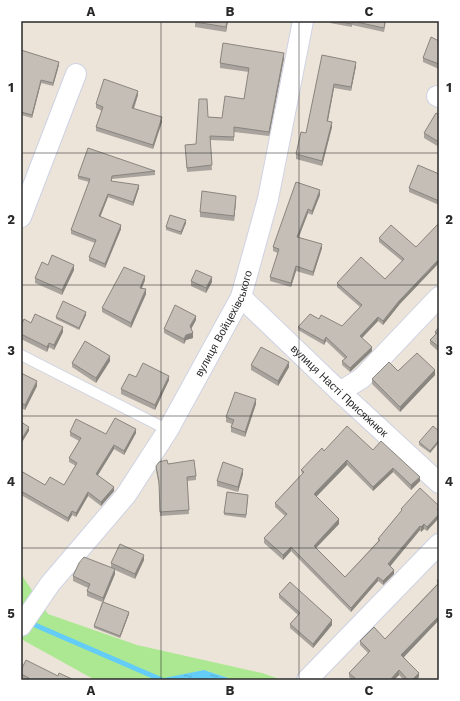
<svg xmlns="http://www.w3.org/2000/svg" width="460" height="701" viewBox="0 0 460 701" font-family="'Work Sans',sans-serif">
<style>
.grass{fill:#ace891}
.water{fill:url(#water-ripples)}
.lines{fill:none;stroke-linecap:round;stroke-linejoin:round}
.stream{stroke:#63ccf7;stroke-width:5}
.service-casing{stroke:#ced2e3;stroke-width:12}
.minor-casing{stroke:#ced2e3;stroke-width:22}
.service{stroke:#fff;stroke-width:10}
.minor{stroke:#fff;stroke-width:20}
.wall{fill:#a9a39d}
.shaded-wall{fill:#89857f}
.building{fill:#c4beb6;stroke:#89857f}
.grid{fill:none;stroke:#292929;stroke-width:1;stroke-opacity:0.55}
.labels{text-anchor:middle;stroke-width:3;stroke-linejoin:round;paint-order:stroke}
.street-label{font-size:11px;fill:#292929;stroke:#fff}
.neatline{fill:none;stroke:#292929;stroke-width:1.5}
.grid-label{font-size:13px;text-anchor:middle;font-weight:bold;fill:#292929}
</style>
<defs>
<pattern id="water-ripples" width="26" height="14" patternUnits="userSpaceOnUse"><rect width="26" height="14" fill="#63ccf7"/><path d="M2 4q2-2 4 0t4 0M15 11q2-2 4 0t4 0" fill="none" stroke="#56afd4"/></pattern>
</defs>
<rect width="100%" height="100%" fill="#ece4d9"/>
<polygon class="grass" points="21,574 48,614 137,645 262,673 282,680 234,680 204,670 158,680 95,680 21,639"/>
<polygon class="water" points="204,670 234,680 159,680 159,679"/>
<g class="lines">
<polyline class="stream" points="35,625 162,680"/>
<g class="service-casing">
<polyline id="service" points="21,355 168,430"/>
</g>
<g class="minor-casing">
<g id="minor">
<polyline points="437,96 439,97"/>
<polyline points="21,217 76,74"/>
<path id="s1" d="M241 297 340 392 439 483"/>
<polyline points="340,392 362,378 439,297"/>
<path id="s2" d="M21 626 50 584 126 495 168 430 241 297 268 199 303 21"/>
<polyline points="307,680 439,544"/>
</g>
</g>
<use href="#service" class="service"/>
<use href="#minor" class="minor"/>
</g>
<g class="wall">
<polygon points="195,21 228,21 226,32 195,27"/>
<polygon points="330,21 386,21 384,32 352,25 352,27 330,23"/>
<polygon points="439,41 439,69 423,62 423,58"/>
<polygon points="21,50 59,65 53,86 41,83 32,118 21,115"/>
<polygon points="322,55 356,66 351,91 334,88 328,121 332,127 322,166 296,159 296,154 306,133"/>
<polygon points="284,58 269,136 234,132 234,141 210,140 212,170 187,172 185,145 196,144 208,117 222,118 244,99 249,72 220,68 220,63"/>
<polygon points="138,95 134,109 162,122 153,149 96,131 96,127 102,111 96,108 96,104"/>
<polygon points="439,115 439,147 424,138 424,133"/>
<polygon points="155,171 155,175 112,179 112,181 139,188 133,206 108,197 100,217 121,229 105,268 89,261 89,257 95,243 71,234 71,230 89,182 78,179 78,176"/>
<polygon points="439,174 439,205 409,192 409,188"/>
<polygon points="320,195 312,215 308,213 299,237 322,248 313,276 296,271 291,287 270,281 270,277 278,253 273,251 273,247"/>
<polygon points="236,201 234,221 200,217 200,212"/>
<polygon points="186,223 181,235 166,230 166,227"/>
<polygon points="379,238 416,247 399,305 383,325 378,321 362,338 372,351 350,372 342,365 342,361 345,359 326,341 324,345 298,330 298,327 319,319 342,326 360,307 337,287 337,283 385,279 402,261 379,242"/>
<polygon points="48,265 74,270 62,295 35,283 35,278"/>
<polygon points="145,280 142,288 146,294 131,328 102,312 102,308"/>
<polygon points="191,281 212,282 206,293 191,286"/>
<polygon points="86,315 79,330 56,319 56,317"/>
<polygon points="196,320 191,329 193,338 186,340 184,344 164,333 164,329"/>
<polygon points="31,323 63,332 54,350 49,347 47,352 21,339 21,325"/>
<polygon points="439,327 439,352 430,344 430,340 435,335 435,332"/>
<polygon points="110,361 96,383 72,367 72,363"/>
<polygon points="251,365 289,367 278,386 251,370"/>
<polygon points="398,371 435,375 400,412 372,384 372,379"/>
<polygon points="21,373 37,386 25,410 21,408"/>
<polygon points="169,380 155,410 121,394 121,389"/>
<polygon points="256,404 245,437 231,432 231,427 232,424 226,422 226,417"/>
<polygon points="439,431 439,442 430,453 419,445 419,442"/>
<polygon points="70,432 106,434 136,433 124,455 114,449 98,475 114,491 101,506 88,496 76,517 72,515 68,522 21,495 21,471 45,485 64,485 76,466 69,462 69,458 79,441 70,436"/>
<polygon points="373,450 420,481 411,490 393,472 373,491 347,465 316,497 339,524 316,548 345,577 378,541 378,539 401,511 401,509 439,506 427,531 424,529 421,532 420,530 390,566 394,574 383,585 378,581 351,612 291,551 283,560 264,543 264,538 285,516 275,507 275,503 302,474 301,470 324,451"/>
<polygon points="168,464 196,476 196,480 187,481 189,514 160,516 159,486 156,470 156,466"/>
<polygon points="243,474 238,492 217,486 217,481"/>
<polygon points="248,498 246,518 224,515 224,513"/>
<polygon points="144,560 135,579 115,570 115,574 103,602 129,614 120,638 94,628 94,626 102,602 87,596 87,591 88,588 73,581 73,576 111,568 111,563"/>
<polygon points="439,578 439,620 404,657 419,677 416,680 404,680 399,675 394,680 352,680 349,677 349,673 368,653 360,645 360,641 385,639 437,584 437,581"/>
<polygon points="279,594 332,625 313,648 290,628 290,624 298,615 279,598"/>
<polygon points="21,670 58,676 74,680 26,680 21,677"/>
</g>
<g class="shaded-wall">
<polygon points="227,21 228,21 226,32 226,27"/>
<polygon points="284,53 284,58 269,136 269,132"/>
<polygon points="59,62 59,65 53,86 53,83"/>
<polygon points="356,62 356,66 351,91 351,87"/>
<polygon points="41,80 41,83 32,118 32,115"/>
<polygon points="334,84 334,88 327,125 327,121"/>
<polygon points="138,91 138,95 132,112 132,108"/>
<polygon points="162,117 162,122 153,149 153,145"/>
<polygon points="332,122 332,127 322,166 322,161"/>
<polygon points="139,185 139,188 133,206 133,202"/>
<polygon points="320,190 320,195 312,215 312,211"/>
<polygon points="108,194 108,197 99,220 99,216"/>
<polygon points="236,196 236,201 234,221 234,216"/>
<polygon points="308,209 308,213 297,241 297,237"/>
<polygon points="186,220 186,223 181,235 181,232"/>
<polygon points="121,225 121,229 105,268 105,264"/>
<polygon points="322,244 322,248 313,276 313,272"/>
<polygon points="439,259 439,263 399,305 383,325 383,321 399,301"/>
<polygon points="74,265 74,270 62,295 62,290"/>
<polygon points="296,266 296,271 291,287 291,283"/>
<polygon points="145,276 145,280 140,292 140,288"/>
<polygon points="212,277 212,282 206,293 206,288"/>
<polygon points="146,289 146,294 131,328 131,323"/>
<polygon points="86,312 86,315 79,330 79,328"/>
<polygon points="196,316 196,320 190,331 190,326"/>
<polygon points="378,317 378,321 360,340 360,336"/>
<polygon points="63,327 63,332 54,350 54,345"/>
<polygon points="193,333 193,338 186,340 184,344 184,339 186,335"/>
<polygon points="326,337 326,341 324,345 324,341"/>
<polygon points="49,343 49,347 47,352 47,347"/>
<polygon points="372,347 372,351 350,372 350,368"/>
<polygon points="110,356 110,361 96,383 96,378"/>
<polygon points="289,362 289,367 278,386 278,381"/>
<polygon points="435,370 435,375 400,412 400,407"/>
<polygon points="169,376 169,380 155,410 155,405"/>
<polygon points="37,381 37,386 25,410 25,405"/>
<polygon points="256,399 256,404 245,437 245,432"/>
<polygon points="29,427 29,431 21,444 21,440"/>
<polygon points="136,429 136,433 124,455 124,451"/>
<polygon points="439,440 439,442 430,453 430,451"/>
<polygon points="114,445 114,449 96,478 96,474"/>
<polygon points="347,460 347,465 314,499 314,494"/>
<polygon points="393,468 393,472 373,491 373,487"/>
<polygon points="243,469 243,474 238,492 238,487"/>
<polygon points="420,477 420,481 411,490 411,485"/>
<polygon points="114,487 114,491 101,506 101,502"/>
<polygon points="88,492 88,496 76,517 76,513"/>
<polygon points="72,511 72,515 68,522 68,518"/>
<polygon points="439,514 439,518 427,531 427,527"/>
<polygon points="339,519 339,524 314,550 314,546"/>
<polygon points="424,524 424,529 421,532 421,527"/>
<polygon points="420,526 420,530 388,569 388,564"/>
<polygon points="291,547 291,551 283,560 283,555"/>
<polygon points="144,555 144,560 135,579 135,574"/>
<polygon points="115,569 115,574 103,603 103,598"/>
<polygon points="394,570 394,574 383,585 383,581"/>
<polygon points="378,577 378,581 351,612 351,608"/>
<polygon points="129,612 129,614 120,638 120,636"/>
<polygon points="439,616 439,620 401,660 401,655"/>
<polygon points="332,620 332,625 313,648 313,644"/>
<polygon points="399,670 399,675 394,680 390,680"/>
<polygon points="419,673 419,677 416,680 412,680"/>
</g>
<g class="building">
<polygon points="195,21 227,21 226,27 195,22"/>
<polygon points="336,21 385,21 384,28 352,21 352,24"/>
<polygon points="431,37 439,41 439,64 423,58"/>
<polygon points="223,43 284,53 269,132 234,127 234,137 210,136 212,165 187,168 185,145 196,144 199,99 207,99 208,117 222,118 225,96 244,99 249,68 220,63"/>
<polygon points="21,50 59,62 53,83 41,80 32,115 21,112"/>
<polygon points="322,55 356,62 351,87 334,84 327,121 332,122 322,161 296,154 301,132 306,133"/>
<polygon points="104,79 138,91 132,108 162,117 153,145 96,127 103,107 96,104"/>
<polygon points="436,113 439,115 439,142 424,133"/>
<polygon points="88,148 155,171 112,176 111,181 139,185 133,202 108,194 99,216 121,225 105,264 89,257 96,240 71,230 90,179 78,176"/>
<polygon points="418,165 439,174 439,201 409,188"/>
<polygon points="296,182 320,190 312,211 308,209 297,237 322,244 313,272 296,266 291,283 270,277 279,249 273,247"/>
<polygon points="202,191 236,196 234,216 200,212"/>
<polygon points="170,215 186,220 181,232 166,227"/>
<polygon points="439,223 439,259 399,301 383,321 378,317 360,336 372,347 350,368 342,361 347,357 326,337 324,341 298,327 310,314 319,319 321,315 342,326 362,305 337,283 361,257 385,279 404,259 379,238 391,225 416,247"/>
<polygon points="52,255 74,265 62,290 35,278 42,262 48,265"/>
<polygon points="124,267 145,276 140,288 146,289 131,323 102,308"/>
<polygon points="196,270 212,277 206,288 191,281"/>
<polygon points="63,301 86,312 79,328 56,317"/>
<polygon points="175,305 196,316 190,326 193,333 186,335 184,339 164,329"/>
<polygon points="35,314 63,327 54,345 49,343 47,347 21,334 21,325 24,319 31,323"/>
<polygon points="439,327 439,347 430,340 437,333 435,332"/>
<polygon points="85,341 110,356 96,378 72,363"/>
<polygon points="261,347 289,362 278,381 251,365"/>
<polygon points="417,353 435,370 400,407 372,379 389,362 398,371"/>
<polygon points="143,363 169,376 155,405 121,389 129,374 136,377"/>
<polygon points="21,373 37,381 25,405 21,403"/>
<polygon points="235,392 256,399 245,432 231,427 234,420 226,417"/>
<polygon points="115,418 136,429 124,451 114,445 96,474 114,487 101,502 88,492 76,513 72,511 68,518 21,491 21,471 45,485 50,477 64,485 77,463 69,458 81,438 70,432 76,419 106,434"/>
<polygon points="21,422 29,427 21,440"/>
<polygon points="347,426 373,450 381,441 420,477 411,485 393,468 373,487 347,460 314,494 339,519 314,546 345,577 380,540 378,539 402,510 401,509 420,488 439,506 439,507 437,509 439,511 439,514 427,527 424,524 421,527 420,526 388,564 394,570 383,581 378,577 351,608 291,547 283,555 264,538 287,514 275,503 304,472 301,470 322,448 324,451"/>
<polygon points="433,426 439,431 439,440 430,451 419,442"/>
<polygon points="167,460 168,464 194,460 196,476 187,477 189,510 160,512 159,482 156,466 159,462"/>
<polygon points="223,462 243,469 238,487 217,481"/>
<polygon points="227,492 248,495 246,515 224,513"/>
<polygon points="120,544 144,555 135,574 111,563"/>
<polygon points="84,557 115,569 103,598 87,591 90,584 73,576 79,563"/>
<polygon points="439,578 439,616 401,655 419,673 412,680 408,680 399,670 390,680 357,680 349,673 370,651 360,641 374,627 385,639 439,583 437,581"/>
<polygon points="290,582 332,620 313,644 290,624 300,613 279,594"/>
<polygon points="103,602 129,612 120,636 94,626"/>
<polygon points="26,660 58,676 59,673 74,680 28,680 29,678 21,674 21,670"/>
</g>
<path class="grid" d="M161 21V680M299 21V680M21 153H439M21 285H439M21 416H439M21 548H439"/>
<g class="labels">
<g class="street-label">
<text dy="4" stroke="none"><textPath href="#s2" startOffset="366">вулиця Войцехівського</textPath></text>
<text dy="4" stroke="none"><textPath href="#s1" startOffset="136">вулиця Насті Присяжнюк</textPath></text>
</g>
</g>
<rect width="460" height="701" fill="none" stroke="#ffffff" stroke-width="44"/>
<rect x="22" y="22" width="416" height="657" class="neatline"/>
<g class="grid-label">
<text x="91" y="16">A</text>
<text x="230" y="16">B</text>
<text x="369" y="16">C</text>
<text x="11" y="92">1</text>
<text x="449" y="92">1</text>
<text x="11" y="224">2</text>
<text x="449" y="224">2</text>
<text x="11" y="355">3</text>
<text x="449" y="355">3</text>
<text x="11" y="486">4</text>
<text x="449" y="486">4</text>
<text x="11" y="618">5</text>
<text x="449" y="618">5</text>
<text x="91" y="695">A</text>
<text x="230" y="695">B</text>
<text x="369" y="695">C</text>
</g>
</svg>
